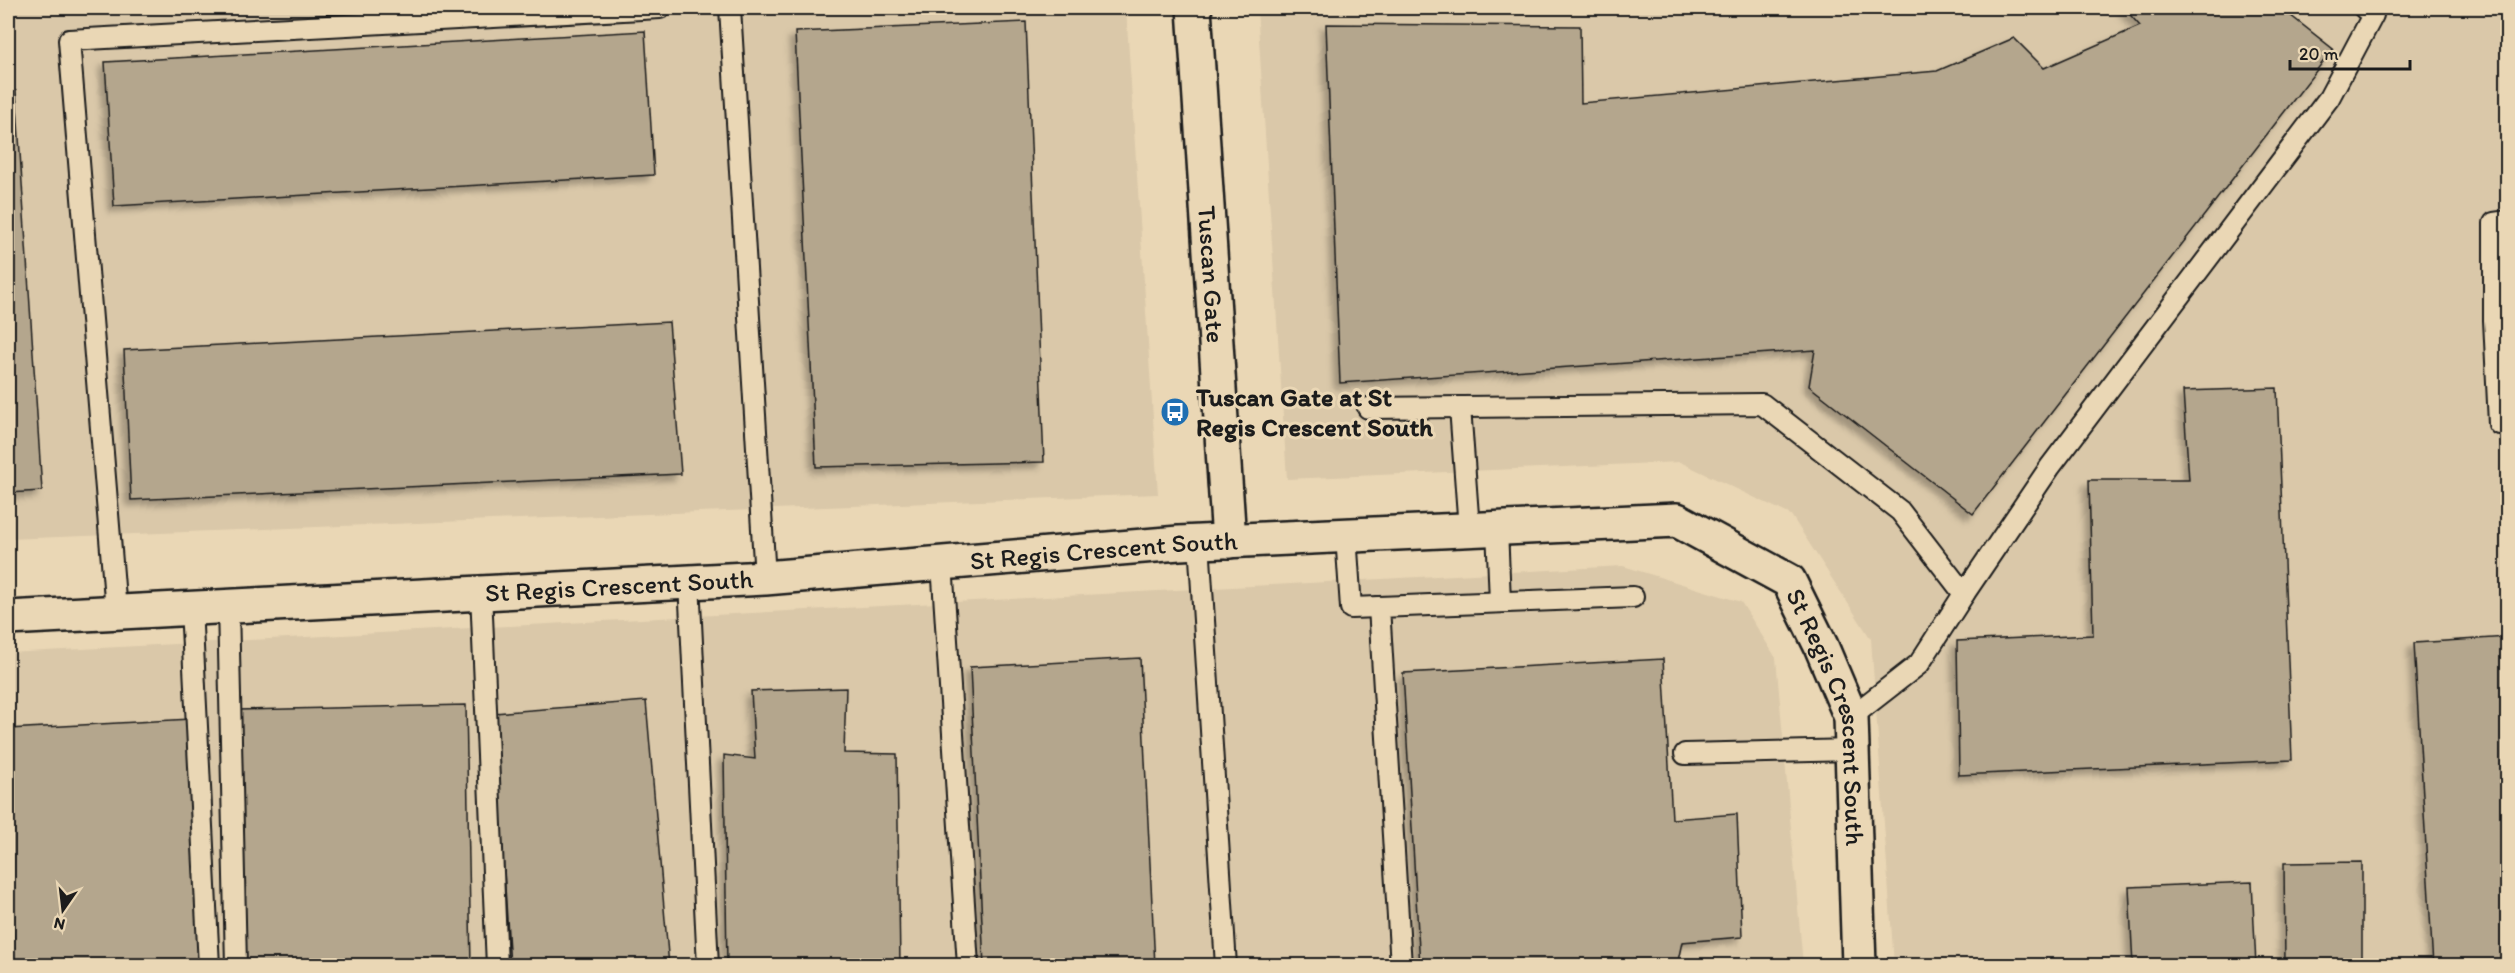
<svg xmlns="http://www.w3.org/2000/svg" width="2515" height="973" viewBox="0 0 2515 973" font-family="Itim,sans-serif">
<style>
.built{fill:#dac8a9}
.building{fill:#b4a68d;stroke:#1c1c1c;stroke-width:1.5;filter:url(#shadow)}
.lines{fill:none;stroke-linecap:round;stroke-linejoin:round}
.lane-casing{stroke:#1c1c1c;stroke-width:24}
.street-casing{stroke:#1c1c1c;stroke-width:38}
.lane{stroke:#ead7b5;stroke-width:20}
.street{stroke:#ead7b5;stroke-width:33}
.labels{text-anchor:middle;stroke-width:6;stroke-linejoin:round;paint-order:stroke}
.street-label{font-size:26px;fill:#1c1c1c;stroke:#ead7b5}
.poi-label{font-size:26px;font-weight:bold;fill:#1c1c1c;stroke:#ead7b5;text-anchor:start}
</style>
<defs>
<filter id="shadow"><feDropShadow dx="-5.5" dy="5.5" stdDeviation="3" flood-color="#0004"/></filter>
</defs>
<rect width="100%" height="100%" fill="#ead7b5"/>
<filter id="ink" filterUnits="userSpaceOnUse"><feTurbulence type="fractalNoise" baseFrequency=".0167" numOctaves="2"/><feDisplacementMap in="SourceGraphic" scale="12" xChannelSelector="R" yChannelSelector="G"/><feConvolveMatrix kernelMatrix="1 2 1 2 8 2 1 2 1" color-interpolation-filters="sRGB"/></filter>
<g filter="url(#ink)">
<g class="built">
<polygon points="8,8 1126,8 1158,494 8,539"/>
<polygon points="1257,8 2507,8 2507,965 1894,965 1871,639 1791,515 1680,462 1287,479"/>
<polygon points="1623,566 1741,602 1776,658 1803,965 8,966 8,653"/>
</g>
<g class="building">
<polygon points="2124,8 2281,8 2333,49 1973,514 1809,386 1815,350 1340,383 1326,24 1580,26 1581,103 1937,71 2014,38 2044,68 2140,26"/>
<polygon points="1026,22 1044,462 816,467 795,32"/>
<polygon points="645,31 654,175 114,206 105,62"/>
<polygon points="8,91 16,91 42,491 8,493"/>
<polygon points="669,322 681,474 131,500 124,350"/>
<polygon points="2277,388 2292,760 1959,775 1957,641 2093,635 2089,480 2189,480 2183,391"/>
<polygon points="2508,637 2508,966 2433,966 2414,643"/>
<polygon points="1140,658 1155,966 984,966 970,667"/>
<polygon points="1663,659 1672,819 1737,814 1742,937 1682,942 1678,961 1593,966 1420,966 1403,673"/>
<polygon points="846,688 844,753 897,754 900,966 727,966 724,755 755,759 751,691"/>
<polygon points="646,701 669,966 510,966 494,713"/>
<polygon points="466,705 471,966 243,966 238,710"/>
<polygon points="191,719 205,966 15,966 8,829 8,729"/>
<polygon points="2362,862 2362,966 2285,966 2284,863"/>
<polygon points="2252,882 2256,966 2133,966 2129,887"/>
</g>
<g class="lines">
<g class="lane-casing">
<g id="lane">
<polyline points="730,8 765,578"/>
<polyline points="2508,221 2494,223 2494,320 2499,424 2508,424"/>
<polyline points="1460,407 1469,529"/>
<polyline points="1368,408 1762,404 1900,511 1964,594 1919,664 1851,717"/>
<polyline points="1497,528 1500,602"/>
<polyline points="1346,535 1351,608 1379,607"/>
<polyline points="1199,542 1226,966"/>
<polyline points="942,563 968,966"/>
<polyline points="689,582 708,966"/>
<polyline points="481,592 497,966"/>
<polyline points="1964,594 2050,467 2329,98 2373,15 2364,8"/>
<polyline points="228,605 236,966"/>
<polyline points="191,607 209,966"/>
<polyline points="116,611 69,40 660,8"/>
<polyline points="1685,754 1852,750"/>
<polyline points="1401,966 1379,607 1633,597"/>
</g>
</g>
<g class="street-casing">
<g id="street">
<path id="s1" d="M1194 8 1229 541"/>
<path id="s2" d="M8 618 765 578 1179 543 1677 520 1789 581 1821 646 1851 717 1859 966"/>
</g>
</g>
<use href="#lane" class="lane"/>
<use href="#street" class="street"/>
</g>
</g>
<defs>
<g id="bus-disc" transform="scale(1.5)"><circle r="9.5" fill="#1f6fb2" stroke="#ead7b5"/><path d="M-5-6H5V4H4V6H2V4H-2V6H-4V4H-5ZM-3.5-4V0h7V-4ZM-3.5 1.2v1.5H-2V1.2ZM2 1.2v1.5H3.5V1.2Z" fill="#fff"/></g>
</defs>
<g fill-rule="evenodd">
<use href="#bus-disc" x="1175" y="412"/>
</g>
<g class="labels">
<g class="street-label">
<text dy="9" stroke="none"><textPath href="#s1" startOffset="267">Tuscan Gate</textPath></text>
<text dy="9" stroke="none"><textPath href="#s2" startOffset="1098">St Regis Crescent South</textPath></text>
<text dy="9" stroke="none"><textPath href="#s2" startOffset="612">St Regis Crescent South</textPath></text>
<text dy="9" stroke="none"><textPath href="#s2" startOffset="1944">St Regis Crescent South</textPath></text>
</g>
<g class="poi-label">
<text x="1196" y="406">Tuscan Gate at St<tspan x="1196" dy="30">Regis Crescent South</tspan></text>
</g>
</g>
<rect width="2515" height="973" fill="none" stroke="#ead7b5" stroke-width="30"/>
<rect x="15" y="15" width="2485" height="943" fill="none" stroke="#1c1c1c" stroke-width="2" filter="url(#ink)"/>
<g transform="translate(63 910) rotate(194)" stroke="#ead7b5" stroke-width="4.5" paint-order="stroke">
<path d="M0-4.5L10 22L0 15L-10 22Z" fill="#1c1c1c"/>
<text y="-9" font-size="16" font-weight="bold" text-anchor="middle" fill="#1c1c1c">N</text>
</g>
<path d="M2290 60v9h120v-9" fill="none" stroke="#1c1c1c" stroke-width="3"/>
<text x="2299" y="60" font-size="18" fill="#1c1c1c" stroke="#ead7b5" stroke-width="4.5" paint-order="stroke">20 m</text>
</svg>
